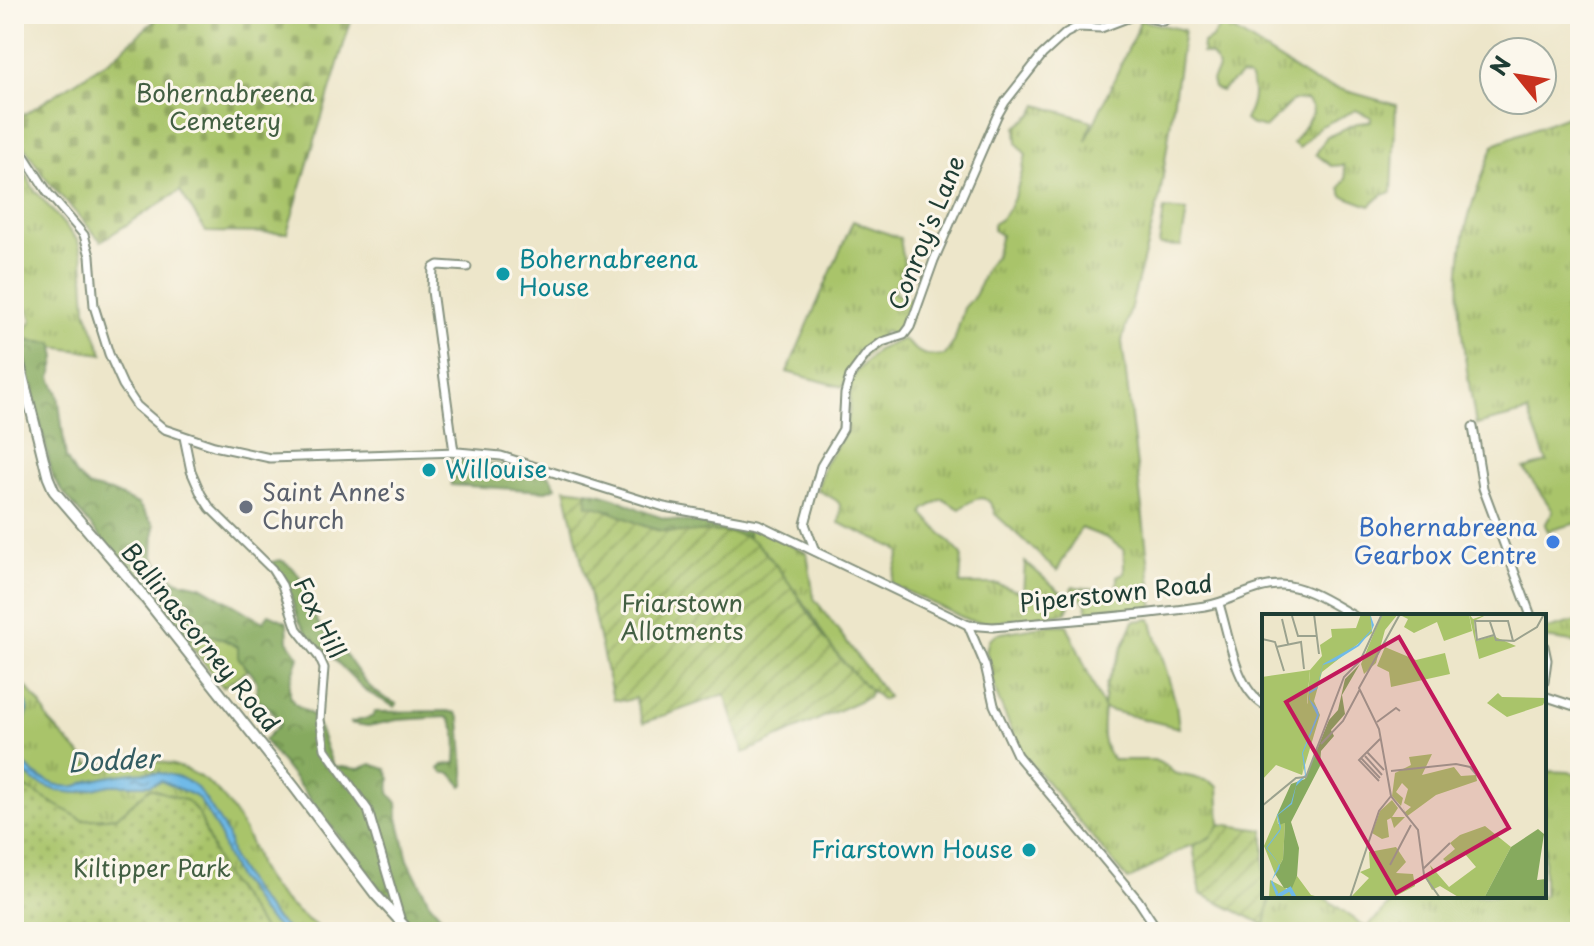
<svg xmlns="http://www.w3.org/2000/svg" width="1594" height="946" viewBox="0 0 1594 946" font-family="'Playpen Sans',sans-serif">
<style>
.grass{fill:url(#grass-tufts);stroke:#64804f;stroke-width:2}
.forest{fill:url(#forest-crowns);stroke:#527449;stroke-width:2}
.cemetery{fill:url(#cemetery-stones);stroke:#64804f;stroke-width:2}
.park{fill:url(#park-dots);stroke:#64804f;stroke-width:2}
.garden{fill:url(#garden-furrows);stroke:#64804f;stroke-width:2}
.pitch{fill:#a9c46a;stroke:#64804f;stroke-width:2}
.water{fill:url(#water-ripples);stroke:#487c8e;stroke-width:2}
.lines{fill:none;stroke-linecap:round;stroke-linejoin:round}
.minor-casing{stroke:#86927f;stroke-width:11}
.major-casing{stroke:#86927f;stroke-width:13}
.minor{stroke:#fff;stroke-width:7}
.major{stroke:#fff;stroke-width:9}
.culture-dot{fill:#0f9aa8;stroke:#fbf7ec;stroke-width:3}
.worship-dot{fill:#6b7280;stroke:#fbf7ec;stroke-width:3}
.shop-dot{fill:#3f7fe0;stroke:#fbf7ec;stroke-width:3}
.labels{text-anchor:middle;stroke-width:6;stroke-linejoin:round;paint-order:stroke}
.park-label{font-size:24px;fill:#425f42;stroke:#fbf7ec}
.street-label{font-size:24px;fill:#1f3d34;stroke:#fbf7ec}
.culture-label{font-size:24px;fill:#0d838f;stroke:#fbf7ec;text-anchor:start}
.worship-label{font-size:24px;fill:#5b616d;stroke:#fbf7ec;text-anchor:start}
.shop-label{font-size:24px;fill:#366cbe;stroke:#fbf7ec;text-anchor:end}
.water-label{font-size:26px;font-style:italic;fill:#335c61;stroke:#fbf7ec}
.inset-river{fill:none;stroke:#70bae8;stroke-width:4}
.inset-road{fill:none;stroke:#9ba28e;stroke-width:2}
.view{fill:#c2185b;fill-opacity:0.15;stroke:#c2185b;stroke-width:4}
.inset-edge{fill:none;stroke:#1f3d34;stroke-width:4}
</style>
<defs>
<pattern id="grass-tufts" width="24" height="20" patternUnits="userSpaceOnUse" patternTransform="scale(2)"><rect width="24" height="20" fill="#a9c46a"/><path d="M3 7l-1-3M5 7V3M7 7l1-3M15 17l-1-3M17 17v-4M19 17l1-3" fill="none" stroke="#89a058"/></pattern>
<pattern id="forest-crowns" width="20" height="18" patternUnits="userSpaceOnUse" patternTransform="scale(2)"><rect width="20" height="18" fill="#86aa5e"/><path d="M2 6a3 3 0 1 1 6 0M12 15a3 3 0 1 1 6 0" fill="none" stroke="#6d8c4e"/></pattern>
<pattern id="cemetery-stones" width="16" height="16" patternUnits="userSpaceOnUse" patternTransform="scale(2)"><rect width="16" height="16" fill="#a9c46a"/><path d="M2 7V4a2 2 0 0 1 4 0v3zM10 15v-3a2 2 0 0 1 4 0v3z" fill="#89a058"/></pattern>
<pattern id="park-dots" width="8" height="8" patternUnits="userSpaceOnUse" patternTransform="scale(2)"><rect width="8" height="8" fill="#a9c46a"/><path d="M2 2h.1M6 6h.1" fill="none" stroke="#89a058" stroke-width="1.8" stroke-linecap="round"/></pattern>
<pattern id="garden-furrows" width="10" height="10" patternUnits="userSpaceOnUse" patternTransform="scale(2)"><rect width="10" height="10" fill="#a9c46a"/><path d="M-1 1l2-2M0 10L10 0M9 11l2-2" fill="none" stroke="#89a058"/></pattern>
<pattern id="water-ripples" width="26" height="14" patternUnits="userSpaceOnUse" patternTransform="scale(2)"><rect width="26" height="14" fill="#70bae8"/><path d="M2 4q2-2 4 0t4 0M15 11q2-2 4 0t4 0" fill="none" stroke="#5b98bd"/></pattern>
</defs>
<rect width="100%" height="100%" fill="#fbf7ec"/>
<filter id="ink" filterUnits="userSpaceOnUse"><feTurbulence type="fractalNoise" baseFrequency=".0125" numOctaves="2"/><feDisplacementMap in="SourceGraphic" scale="16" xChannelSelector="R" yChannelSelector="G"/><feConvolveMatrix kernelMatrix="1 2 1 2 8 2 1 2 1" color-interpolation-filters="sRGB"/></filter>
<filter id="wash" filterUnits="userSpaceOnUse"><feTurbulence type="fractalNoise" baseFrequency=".006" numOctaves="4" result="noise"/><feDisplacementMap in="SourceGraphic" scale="32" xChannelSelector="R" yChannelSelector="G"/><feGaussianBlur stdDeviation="1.8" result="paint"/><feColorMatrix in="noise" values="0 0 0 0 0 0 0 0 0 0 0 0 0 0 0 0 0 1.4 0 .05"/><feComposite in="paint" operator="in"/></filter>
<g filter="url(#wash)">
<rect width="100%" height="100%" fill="#ede6ca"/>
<g class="grass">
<path d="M1139 20 1184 30 1160 196 1122 341 1154 610 1089 616 1085 602 1071 589 1073 586C1085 590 1099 585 1109 596L1117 593V576L1124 573V550L1107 538 1081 528 1057 571 995 514C989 491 974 497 960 509L942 499 924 510 923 514 962 555 960 584H998L1023 593 1025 562 1062 593 1069 605 1066 613 984 623 968 620 891 584 900 553 895 548 839 523C845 498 836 501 817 490L825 463 845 433 849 414 851 385 856 372 877 350 903 339C918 353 924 358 945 355L954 342 964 308 976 294 986 268 995 257 1001 235 993 230V224C1015 213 1020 177 1026 155L1017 143 1016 127 1034 113 1038 105 1092 121 1086 141 1139 25Z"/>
<path d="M1222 23 1315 82 1396 105 1392 192 1382 195 1370 206 1343 196 1340 188 1346 178 1344 165 1331 166 1316 154 1327 136C1339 134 1347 125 1358 123 1363 122 1367 123 1371 121V117L1356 110 1319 127 1299 148 1293 143 1313 113 1312 106 1306 100 1292 101 1265 128 1250 124 1245 120C1252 106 1257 92 1249 77L1241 75 1221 91 1214 88 1212 80 1219 67 1211 55 1202 53 1203 43 1211 39Z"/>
<path d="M1580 111V522L1548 531 1545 525 1553 511 1524 469 1547 462 1528 412 1476 425C1465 358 1450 291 1467 223 1473 197 1484 172 1493 147L1496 143Z"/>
<polygon points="14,150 33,188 78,241 83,259 86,310 103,354 53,347 28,339 25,332 32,320 28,309 14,288"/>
<path d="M853 221 900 238 904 263 894 293 916 302C911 319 908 331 890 335L886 331 882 333V338L847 375 843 387 787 372Z"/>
<polygon points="748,528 756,529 807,553 814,598 888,697 882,700 855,676 828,643 810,611 769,558 748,537"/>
<path d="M1151 619 1176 704 1179 728 1104 709C1102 727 1100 747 1114 760H1154L1167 766 1174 773 1209 781 1218 787 1220 824 1216 832 1205 841 1184 848 1128 880 1020 750 997 696 986 651 989 639 996 634 1047 625H1067L1103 707 1106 685 1134 621Z"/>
<polygon points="1580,620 1580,643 1544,638 1544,630"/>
<polygon points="202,634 217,635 238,647 244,667 248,670 223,687 186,640"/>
<path d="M14 673 41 704 49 721 90 765C108 764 126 759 144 760 205 764 231 798 254 851 257 857 257 863 260 869 273 895 301 916 325 932H265L233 887 117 817 83 820 18 785 14 781Z"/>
<polygon points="1544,771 1569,772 1580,776 1580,932 1257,932 1262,924 1265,925 1270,896 1322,896 1367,928 1397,896 1544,896"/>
</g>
<g class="forest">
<path d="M25 341 53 343 56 357 51 378 58 394 66 458 76 475 89 487 111 492 138 504 154 525 153 556 164 572 178 581 201 586 263 622 269 614 287 622 288 641 299 657 290 683V697L294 703 315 717 333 766 359 769 371 764 386 769 390 779 389 793 397 803 398 818 408 860 429 902 455 932H416C403 918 395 901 380 889L264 740 280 724 270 708 260 701 253 703C263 676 252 677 238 657V647C218 636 208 631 186 640L65 495 53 478 23 350Z"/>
<polygon points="452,460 511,466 550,476 556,487 546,491 451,485"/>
<path d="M586 491C618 494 638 513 668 519 694 524 721 522 748 528V537C719 529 688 536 659 530 634 525 612 508 586 505Z"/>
<path d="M280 560C306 569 304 600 317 621 324 634 337 642 345 654 362 677 368 692 397 704L395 707 367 692 331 656 313 643 299 621 285 580 272 562Z"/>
<path d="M447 711 456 713 460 719 465 783 462 786 451 773H443L439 769 443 765 456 763C457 749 459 726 447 717L397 720 368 726 349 723 372 717 375 712Z"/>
</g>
<polygon class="cemetery" points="162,14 353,14 287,233 206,232 180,191 101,241 44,177 14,130 14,121 111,59"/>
<polygon class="park" points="14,781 83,820 117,817 150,788 188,801 199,814 220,869 265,932 14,932"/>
<g class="garden">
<path d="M565 488 586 491 587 505C611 508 632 524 656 530 684 537 723 525 748 538 772 550 811 617 826 640 839 659 855 676 871 691L868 697 744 753 725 694 643 723 635 698 625 701 613 699Z"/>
<polygon points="1220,824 1264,830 1264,896 1270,896 1265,925 1201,894 1193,846 1211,837"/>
</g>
<polygon class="pitch" points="1164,209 1187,211 1181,246 1159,245"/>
<path class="water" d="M14 687 27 704C30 723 13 734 17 750 23 771 54 790 76 786 82 785 86 781 93 780 123 773 168 765 195 786 201 791 226 830 228 837 230 845 230 854 234 861 250 888 265 912 291 932H282L260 911 245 887 238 880 225 853 219 833 199 799 193 795 161 781 150 785H110L76 793 58 791 35 782 14 764Z"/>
</g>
<g filter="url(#ink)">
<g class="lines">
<g class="minor-casing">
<g id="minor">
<path d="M14 140 48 193 84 235 90 256 94 306 109 354 123 385 137 406 164 429 214 446 270 458 458 452 501 456 664 507 758 524 968 625 993 627C1064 620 1135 617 1205 606 1231 602 1256 584 1281 585 1307 586 1332 604 1354 616"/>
<polyline points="1473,427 1483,488 1531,616"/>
<polyline points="184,437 191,471 201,494 210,508 272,569 282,585 297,629 319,657 324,668 320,720 325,749 368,810 400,918"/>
<polyline points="454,452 432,291 433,268 438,265 467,267"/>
<polyline points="815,551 805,524 821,466 843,429 845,394 850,376 867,353 882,342 904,335 910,327 934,260 997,116 1005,102 1042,55 1066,33 1078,27 1101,28 1135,15 1163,21 1176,14"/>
<path d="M1219 604C1229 635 1235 687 1264 705"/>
<polyline points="968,625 985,665 994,705 1017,755 1138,900 1159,932"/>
<polyline points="1544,646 1547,660 1544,682"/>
<polyline points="1544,696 1580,708"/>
</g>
</g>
<g class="major-casing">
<polyline id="major" points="14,342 48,477 54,491 133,583 295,788 376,895 410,932"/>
</g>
<use href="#minor" class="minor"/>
<use href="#major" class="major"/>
</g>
</g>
<g class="culture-dot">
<circle cx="503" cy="274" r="8"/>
<circle cx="429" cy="470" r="8"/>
<circle cx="1029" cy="850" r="8"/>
</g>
<circle class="worship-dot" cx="246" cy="507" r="8"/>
<circle class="shop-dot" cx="1553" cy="542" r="8"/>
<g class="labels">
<g class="park-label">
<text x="225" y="102">Bohernabreena<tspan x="225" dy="28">Cemetery</tspan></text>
<text x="682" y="612">Friarstown<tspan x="682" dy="28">Allotments</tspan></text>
<text x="152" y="877">Kiltipper Park</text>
</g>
<g class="street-label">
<text transform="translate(927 233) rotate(-68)" y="8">Conroy's Lane</text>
<text transform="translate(1116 594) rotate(-6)" y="8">Piperstown Road</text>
<text transform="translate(319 618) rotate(64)" y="8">Fox Hill</text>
<text transform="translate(200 638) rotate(51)" y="8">Ballinascorney Road</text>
</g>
<g class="culture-label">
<text x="519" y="268">Bohernabreena<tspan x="519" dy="28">House</tspan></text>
<text x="445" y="478">Willouise</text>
<text x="1013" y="858" text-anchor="end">Friarstown House</text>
</g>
<g class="worship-label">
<text x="262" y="501">Saint Anne's<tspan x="262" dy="28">Church</tspan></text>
</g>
<g class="shop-label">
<text x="1537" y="536">Bohernabreena<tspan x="1537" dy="28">Gearbox Centre</tspan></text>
</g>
<g class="water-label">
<text transform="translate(113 761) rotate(-3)" y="9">Dodder</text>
</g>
</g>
<g transform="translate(1262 614)">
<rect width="284" height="284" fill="#ede6ca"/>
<path d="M99 0H109L110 19 60 58 52 87 58 101 40 161 48 56 60 42 58 31 70 23 69 15 94 14ZM120 0H136L123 16 114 49 102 60 99 50ZM207 0 211 5 226 0 212 7 214 27 231 22 254 32 217 45ZM236 79 240 83 284 84 281 91 245 103 225 89ZM170 140 160 161 192 153 199 162 214 161 215 167 174 181 144 203 141 192 143 198 149 193 142 189 146 175 140 169 134 178 141 184 139 192 130 182 133 159 149 151 147 143ZM130 186 136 194 130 203H143L132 214 129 204 125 206 127 223 120 225 110 219 118 197ZM15 201 16 210 23 209 21 245 13 260 2 232ZM223 212 249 233 222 284H198L178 272 170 276 163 263 171 260 168 251 187 273 214 253 203 240 185 249 181 245 193 235 188 229 198 221ZM134 233 144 248 134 259 151 260 153 272 130 284 89 283 107 264 98 258 108 254 107 238ZM35 262 49 281 61 284H7L8 266 25 275Z" fill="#a9c46a"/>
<path d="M98 50 80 81 83 100 69 116 72 122 59 137 58 152 29 208 37 234 35 262 30 274H22L13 260 21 245 23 209 17 211 15 201 29 170 43 165 67 106 76 96 83 65ZM276 215 282 220 275 266 284 265V284H222L249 233Z" fill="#86aa5e"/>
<path d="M123 33 154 46 183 39 188 60 129 73 127 58 115 52Z" fill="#a9c46a"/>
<path d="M48 56 45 89 54 101 44 119 40 161 14 151 0 166V63Z" fill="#a9c46a"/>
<path d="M207 0 210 17 182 27 175 8 152 19 142 13 146 5 138 1Z" fill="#a9c46a"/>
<path d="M108 0 112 11 110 16 97 32 73 47 61 51 55 75 47 80 48 86 55 94 57 101 41 139 43 151 44 162 34 172 30 190 16 201 19 213 18 217 5 234 18 251 17 255 10 266 16 278 15 284 9 268 17 250 4 234 18 215 15 201 29 189 35 168 43 161 40 139 55 101 47 85V78L55 73 61 50 95 31 110 15Z" fill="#70bae8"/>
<path class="inset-river" d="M16 282 28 275 33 284"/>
<path class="inset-road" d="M52 0 57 40M138 0 97 74 117 115 129 182 156 216 162 261 178 284M30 2 36 22H54M20 5 26 30M228 8 234 26 252 27 275 13 282 0M232 21 215 26 213 7H246L251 27M0 25 13 28 22 57M14 33 39 28 42 55M115 108 134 94 138 97M59 130 81 107 98 75M105 138 122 156M103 142 120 161M99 144 118 164M129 157 194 150 208 153 219 166M117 167 97 146 118 125M0 192 34 164 44 163 82 63 98 47 120 0M128 251 149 211M161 255 188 229M88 284 117 197 129 182"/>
<path class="view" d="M137 23 247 214 134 279 24 88Z"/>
<rect width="284" height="284" class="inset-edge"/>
</g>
<rect width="1594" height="946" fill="none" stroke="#fbf7ec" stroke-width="48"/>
<g transform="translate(1518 76) rotate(300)"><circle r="38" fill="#fbf7ec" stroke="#a3ada2" stroke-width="2"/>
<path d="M0-6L14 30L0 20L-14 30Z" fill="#c8321e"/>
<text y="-12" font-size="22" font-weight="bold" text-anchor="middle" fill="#1f3d34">N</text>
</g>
</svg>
